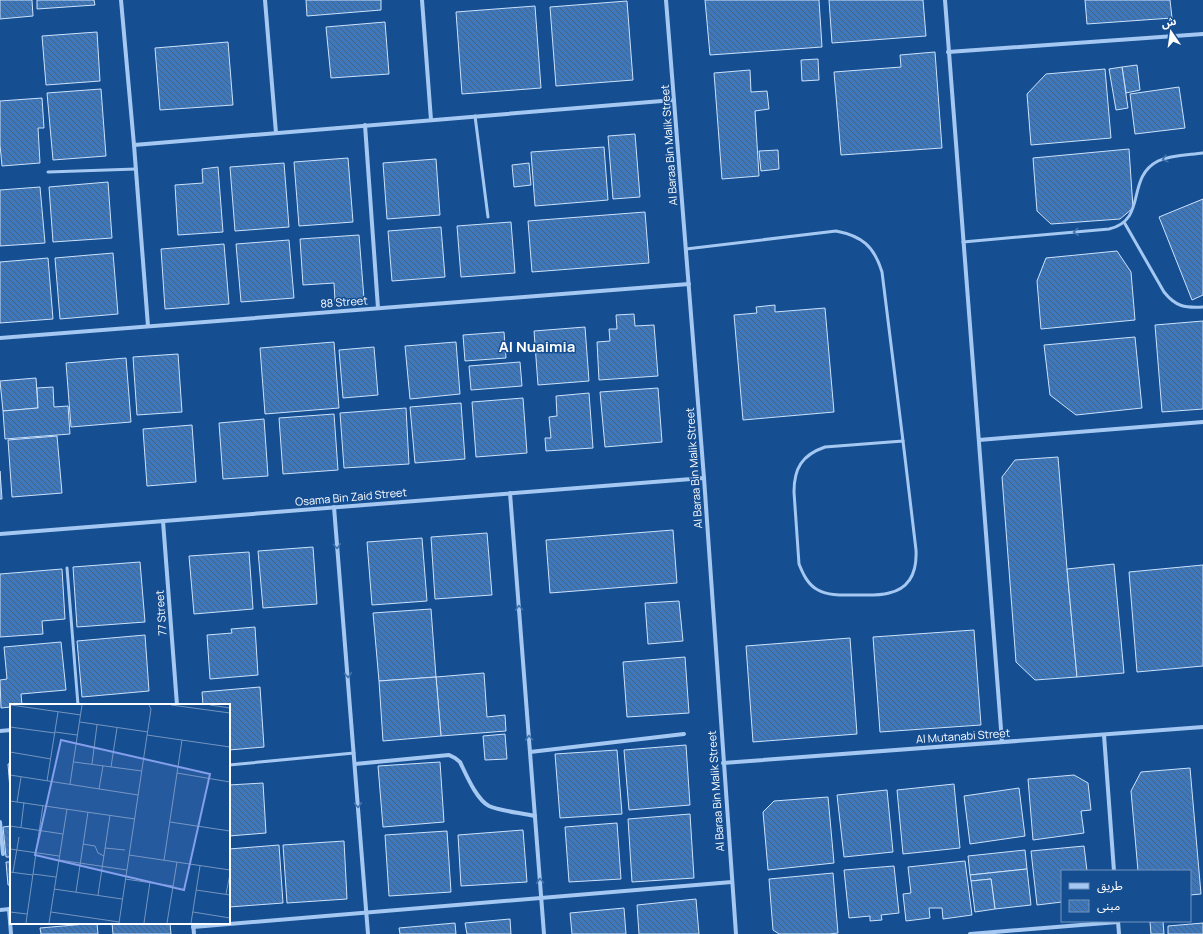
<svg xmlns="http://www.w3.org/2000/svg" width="1203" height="934" viewBox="0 0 1203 934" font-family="Manrope,'Noto Sans Arabic',sans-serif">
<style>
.building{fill:url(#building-back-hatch);stroke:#cbe2fc}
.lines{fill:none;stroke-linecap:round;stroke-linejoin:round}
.service{stroke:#a4c8f1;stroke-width:3}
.minor{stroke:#a4c8f1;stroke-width:4}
.oneway{stroke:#4173ae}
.labels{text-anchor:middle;stroke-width:3;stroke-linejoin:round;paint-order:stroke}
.street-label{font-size:11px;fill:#fff;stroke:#164e92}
.district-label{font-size:15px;font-weight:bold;fill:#fff;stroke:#164e92}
.inset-road{fill:none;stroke:#7395be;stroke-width:1}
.view{fill:#839eea;fill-opacity:0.15;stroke:#839eea;stroke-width:2}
.inset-edge{fill:none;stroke:#fff;stroke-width:2}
</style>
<defs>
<pattern id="building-back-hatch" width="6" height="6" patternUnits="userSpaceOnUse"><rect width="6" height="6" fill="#3e77ba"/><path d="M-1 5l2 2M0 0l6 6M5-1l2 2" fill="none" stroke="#456283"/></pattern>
</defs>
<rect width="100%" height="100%" fill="#164e92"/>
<g class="building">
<polygon points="0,0 32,0 33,16 0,19"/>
<polygon points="37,0 94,0 95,5 37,9"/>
<polygon points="306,0 381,0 381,10 307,16"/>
<polygon points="705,0 819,0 822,47 710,55"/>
<polygon points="829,0 923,0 926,36 832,43"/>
<polygon points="1085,0 1170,0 1172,18 1087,24"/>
<polygon points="627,1 633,80 556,86 550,7"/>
<polygon points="535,6 541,88 462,94 456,12"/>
<polygon points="385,22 389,74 331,78 326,27"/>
<polygon points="97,32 100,81 46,85 42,36"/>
<polygon points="228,42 233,105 160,110 155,48"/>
<polygon points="935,52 942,148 841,155 834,72 901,67 900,55"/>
<polygon points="818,59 819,80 802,81 801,60"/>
<polygon points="1137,65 1140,90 1126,93 1122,67"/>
<polygon points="1122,67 1128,108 1116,110 1109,69"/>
<polygon points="1105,69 1111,138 1031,145 1027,94 1046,74"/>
<polygon points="750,70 751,92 767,91 769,109 755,111 759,176 722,179 714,73"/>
<polygon points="1179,87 1185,128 1135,134 1130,94"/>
<polygon points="101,89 106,156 53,160 47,93"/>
<polygon points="42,98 44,128 38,128 40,163 2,166 0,145 0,101"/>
<polygon points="635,134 640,197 613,199 608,136"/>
<polygon points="604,147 608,200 535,206 531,152"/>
<polygon points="1129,149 1133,208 1120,219 1051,224 1037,211 1033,158"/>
<polygon points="778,150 779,169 761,171 759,151"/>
<polygon points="348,158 353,222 299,226 294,162"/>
<polygon points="436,159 440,215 387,219 383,163"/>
<polygon points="284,163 289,227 235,231 230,167"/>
<polygon points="529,163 531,185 514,187 512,165"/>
<polygon points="218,167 223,232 178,235 175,185 203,183 202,169"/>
<polygon points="108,182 112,238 53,242 49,187"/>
<polygon points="40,187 45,243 0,246 0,190"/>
<polygon points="1203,199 1203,295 1192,300 1159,217"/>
<polygon points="645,212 649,263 532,272 528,221"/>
<polygon points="511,222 515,273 461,277 457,226"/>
<polygon points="441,227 445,277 392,281 388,231"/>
<polygon points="359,235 364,299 335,301 334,283 303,285 300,239"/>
<polygon points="289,240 294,298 241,302 236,244"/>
<polygon points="224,244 229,304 165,309 161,249"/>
<polygon points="1117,251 1131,272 1135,320 1041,329 1037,281 1046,258"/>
<polygon points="113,253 118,314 60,319 55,258"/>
<polygon points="48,258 53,319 0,323 0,262"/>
<polygon points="775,305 775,312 825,308 834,412 743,420 734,315 757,313 756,307"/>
<polygon points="634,314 635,326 654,325 658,376 599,380 597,342 610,341 609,329 617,329 616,315"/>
<polygon points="1203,321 1203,409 1162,412 1155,325"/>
<polygon points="585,327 589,381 538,385 534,331"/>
<polygon points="504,332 506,358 465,361 463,335"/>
<polygon points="1135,337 1142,408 1076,415 1050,395 1044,345"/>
<polygon points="334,342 339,408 265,414 260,348"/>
<polygon points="456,342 460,394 410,399 405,346"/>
<polygon points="374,347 378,395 343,398 339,350"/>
<polygon points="178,354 182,412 137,415 133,357"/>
<polygon points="126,358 131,422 71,427 66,363"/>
<polygon points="520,362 522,386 471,390 469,366"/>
<polygon points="36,378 38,408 3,411 0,381"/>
<polygon points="53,387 54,407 68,406 70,434 5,439 3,411 38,408 37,388"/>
<polygon points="658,388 662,442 605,447 600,392"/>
<polygon points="589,393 593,448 546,451 545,438 551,438 549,417 557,416 556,396"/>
<polygon points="523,398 527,453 476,457 472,402"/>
<polygon points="461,403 465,459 415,463 410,407"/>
<polygon points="406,408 409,464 344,468 340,413"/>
<polygon points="334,414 338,470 283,474 279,418"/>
<polygon points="264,419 268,476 223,479 219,423"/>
<polygon points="192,425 196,482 147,486 143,429"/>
<polygon points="57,436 62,493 12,497 8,440"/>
<polygon points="1058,457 1067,569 1077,677 1035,680 1016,662 1002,477 1015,460"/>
<polygon points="0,471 2,499 0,499"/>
<polygon points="673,530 677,583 550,593 546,540"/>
<polygon points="487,533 492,595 435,599 431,537"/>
<polygon points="422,538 427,601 372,605 367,542"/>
<polygon points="313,547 317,604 263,608 258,551"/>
<polygon points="249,552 253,609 194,614 189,556"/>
<polygon points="140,562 145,622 77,627 73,567"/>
<polygon points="1114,564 1124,673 1077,677 1067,569"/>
<polygon points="1203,565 1203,666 1137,672 1129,572"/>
<polygon points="62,569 65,619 42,621 43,634 0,637 0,574"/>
<polygon points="679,601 683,641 648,644 645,603"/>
<polygon points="431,609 436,677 379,681 373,613"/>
<polygon points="255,627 258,675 210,679 207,635 232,633 231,629"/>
<polygon points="974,630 981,725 880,732 873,637"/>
<polygon points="145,635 149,691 82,697 77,641"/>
<polygon points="850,638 857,734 753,742 746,646"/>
<polygon points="61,642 66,690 21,694 22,705 11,705 11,707 1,708 0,680 7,679 4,647"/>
<polygon points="685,657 689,713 627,717 623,662"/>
<polygon points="484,673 487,717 505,715 506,731 441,736 436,677"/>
<polygon points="436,677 441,736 383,741 379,681"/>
<polygon points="260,687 264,747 229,750 229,705 203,705 202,692"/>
<polygon points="505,734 507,759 485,760 483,736"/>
<polygon points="686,745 690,805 629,810 624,750"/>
<polygon points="617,750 622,814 560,818 555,754"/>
<polygon points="440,762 444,822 383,827 378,766"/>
<polygon points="11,763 11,802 8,764"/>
<polygon points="1190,768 1201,894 1190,895 1190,871 1138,871 1131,791 1141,772"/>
<polygon points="1074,775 1088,783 1091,810 1081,811 1084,833 1033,840 1028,779"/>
<polygon points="263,783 266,833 229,836 229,785"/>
<polygon points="954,784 960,848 903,854 897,790"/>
<polygon points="1019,788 1025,836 970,844 964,796"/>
<polygon points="887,790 893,852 844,857 837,795"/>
<polygon points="828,797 834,863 768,870 763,812 774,801"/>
<polygon points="690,814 694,878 632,882 628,819"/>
<polygon points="617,823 621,879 569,882 565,827"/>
<polygon points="11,826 11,857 6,857 3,827"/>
<polygon points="523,830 527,882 461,886 458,835"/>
<polygon points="447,831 451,892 389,896 385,835"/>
<polygon points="344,841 347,899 287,903 283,845"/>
<polygon points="279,845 283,903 229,907 229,849"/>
<polygon points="1084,846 1087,871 1062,871 1062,902 1037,905 1031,851"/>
<polygon points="1025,850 1027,869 970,875 968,856"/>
<polygon points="965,861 972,915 943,919 942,908 929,908 930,918 906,921 903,894 911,893 908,867"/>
<polygon points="6,862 11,862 11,885 8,885"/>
<polygon points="894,866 899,913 881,915 882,920 870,921 870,916 849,918 844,870"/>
<polygon points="1027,869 1031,905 995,909 991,879 971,881 970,875"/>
<polygon points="833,873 838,933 829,934 779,934 773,930 769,879"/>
<polygon points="991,879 995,909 975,912 971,881"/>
<polygon points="696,899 699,934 639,934 637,905"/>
<polygon points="624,908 626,934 572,934 570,913"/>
<polygon points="510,919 511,934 467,934 465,923"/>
<polygon points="1163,921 1164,934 1151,934 1150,922"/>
<polygon points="97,923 98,934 41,934 40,928"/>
<polygon points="112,923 170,923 171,934 113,934"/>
<polygon points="455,923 456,934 400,934 399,928"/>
<polygon points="1203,923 1203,934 1168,934 1168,926"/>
</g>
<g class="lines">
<g class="service">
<polyline points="475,116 488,217"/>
<polyline points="48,172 136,169"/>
<path d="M1124 222 1164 292C1176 307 1185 308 1203 307"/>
<path d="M963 242 1109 229C1148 220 1125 178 1158 161 1171 155 1188 155 1203 153"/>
<path d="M686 249 836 231C862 236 874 246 882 272L903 441"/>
<path d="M903 441 916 550C917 570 911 588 889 593 878 596 866 595 855 595 843 595 829 596 818 590 808 585 803 574 799 564L794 492C794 468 802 455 825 447Z"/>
<polyline points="67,568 78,705"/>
<polyline points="229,765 354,753"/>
</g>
<g class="minor">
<polyline points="121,0 134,145 148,326"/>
<polyline points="265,0 276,133"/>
<polyline points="422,0 431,120"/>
<polyline points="666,0 704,478 736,934"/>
<polyline points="945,0 1002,742"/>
<polyline points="948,52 1203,34"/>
<polyline points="365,125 378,308"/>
<polyline points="134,145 674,100"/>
<polyline points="0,338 689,284"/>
<polyline points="979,440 1203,422"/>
<polyline points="510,493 544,934"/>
<polyline points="334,507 368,934"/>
<polyline points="163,521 177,705"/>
<polyline points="0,534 704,478"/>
<polyline points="0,731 11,730"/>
<polyline points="1104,735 1114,871"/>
<polyline points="530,752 684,734"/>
<polyline points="723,763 1203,727"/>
<path d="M355 764 449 755 455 758 460 762C466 774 476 799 489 806 499 811 523 813 535 816"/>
<polyline points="0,822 3,854"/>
<polyline points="9,909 11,934"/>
<polyline points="0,910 10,909"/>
<polyline points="1118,921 1119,934"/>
<polyline points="193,923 194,934"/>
<polyline points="193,927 732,882"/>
<polyline points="970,934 1118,922"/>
</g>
</g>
<defs><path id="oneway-chevron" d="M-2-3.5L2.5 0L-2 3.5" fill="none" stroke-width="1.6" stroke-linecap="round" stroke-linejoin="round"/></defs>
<g class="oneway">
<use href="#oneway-chevron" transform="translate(1165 159) rotate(162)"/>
<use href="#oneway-chevron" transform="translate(1076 232) rotate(175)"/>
<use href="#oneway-chevron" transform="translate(337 546) rotate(85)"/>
<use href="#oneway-chevron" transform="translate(519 608) rotate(-94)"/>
<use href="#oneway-chevron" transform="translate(348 675) rotate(85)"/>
<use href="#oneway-chevron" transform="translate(529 738) rotate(-94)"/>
<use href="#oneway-chevron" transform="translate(358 805) rotate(86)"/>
<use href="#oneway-chevron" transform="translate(540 881) rotate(-95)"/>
</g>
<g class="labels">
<g class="street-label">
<text transform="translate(669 145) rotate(-94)" y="4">Al Baraa Bin Malik Street</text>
<text transform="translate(344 302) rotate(-4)" y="4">88 Street</text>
<text transform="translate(694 468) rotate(-94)" y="4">Al Baraa Bin Malik Street</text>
<text transform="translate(351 497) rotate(-5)" y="4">Osama Bin Zaid Street</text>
<text transform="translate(161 613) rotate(-94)" y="4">77 Street</text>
<text transform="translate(963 736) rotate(-4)" y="4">Al Mutanabi Street</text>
<text transform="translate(716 791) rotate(-94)" y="4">Al Baraa Bin Malik Street</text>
</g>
<g class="district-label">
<text x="537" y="352">Al Nuaimia</text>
</g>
</g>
<g transform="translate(10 704)">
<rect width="220" height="220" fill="#164e92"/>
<path class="inset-road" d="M1 1 71 11M161 1 220 9M200 1 220 4M70 18 138 28M0 23 45 29M45 28 67 31M137 31 220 43M0 48 41 55M64 58 132 67M82 60 87 21M101 63 107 24M167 69 220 78M0 71 128 91M37 77 48 8M60 80 72 1M89 85 93 62M0 97 125 115M7 98 11 73M160 118 220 127M0 122 53 130M11 123 14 98M73 140 85 142 88 149 94 152M27 142 33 101M95 144 115 146M0 145 49 152M119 151 220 166M49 156 117 166M154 156 172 36M0 168 23 171M3 168 9 133M23 170 46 173M115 175 163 182M44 185 112 195M186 186 220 191M66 188 78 108M216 190 220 170M88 191 100 111M0 208 17 210M41 208 109 218M183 208 220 214M16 219 26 149M39 219 57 105M109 219 141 5 139 1M134 219 140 178M157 219 167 158M181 219 190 162"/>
<path class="view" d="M51 36 200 70 174 186 25 151Z"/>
<rect width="220" height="220" class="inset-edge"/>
</g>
<rect x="1061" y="870" width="130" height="52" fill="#164e92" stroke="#7395be"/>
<rect x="1069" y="883" width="20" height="6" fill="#a4c8f1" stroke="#7395be"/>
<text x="1097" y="890" font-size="12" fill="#ffffff">طريق</text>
<rect x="1069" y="900" width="20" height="12" fill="url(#building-back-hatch)" stroke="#7395be"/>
<text x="1097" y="910" font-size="12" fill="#ffffff">مبنى</text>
<g transform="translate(1171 32) rotate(347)" stroke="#164e92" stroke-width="3" paint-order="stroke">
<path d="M0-3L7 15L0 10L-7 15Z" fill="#ffffff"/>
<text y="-6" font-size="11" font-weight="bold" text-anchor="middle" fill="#ffffff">ش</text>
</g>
</svg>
